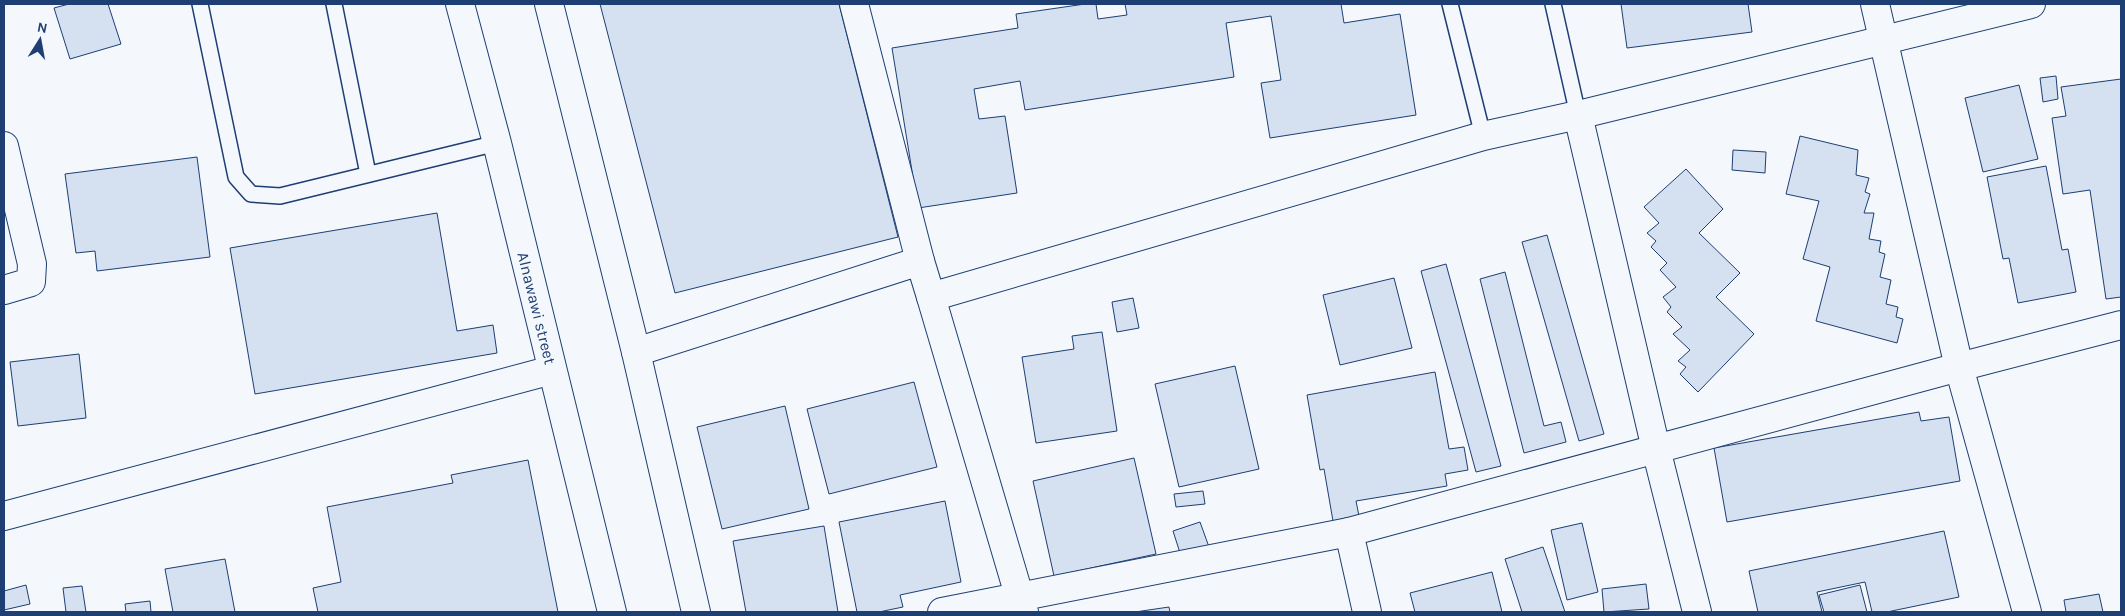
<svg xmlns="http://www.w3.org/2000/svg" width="2125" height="616" viewBox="0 0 2125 616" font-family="Karla,sans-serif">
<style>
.building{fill:#d5e0f0;stroke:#1d3f73}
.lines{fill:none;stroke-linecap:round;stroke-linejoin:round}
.lane-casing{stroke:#1d3f73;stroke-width:18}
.street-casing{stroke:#1d3f73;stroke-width:30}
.lane{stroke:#f4f7fb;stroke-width:15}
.street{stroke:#f4f7fb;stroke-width:28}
.labels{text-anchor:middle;stroke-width:4;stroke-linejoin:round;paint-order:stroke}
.street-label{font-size:16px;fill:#1d3f73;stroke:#f4f7fb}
</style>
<rect width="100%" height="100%" fill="#f4f7fb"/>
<g class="building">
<polygon points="69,4 108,4 121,44 70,59 54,8"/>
<polygon points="600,4 839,4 898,237 675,293"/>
<polygon points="1085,4 1096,4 1098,19 1127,15 1125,4 1341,4 1344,23 1400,14 1416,115 1270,138 1261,83 1281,80 1271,16 1226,23 1234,77 1025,110 1020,81 974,89 979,119 1005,116 1017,193 918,208 892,48 1018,28 1016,14"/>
<polygon points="1621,4 1748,4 1752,32 1627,48"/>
<polygon points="2056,76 2058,99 2043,102 2040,78"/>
<polygon points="2121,79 2121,297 2106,299 2090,190 2063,194 2052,118 2066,116 2061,87"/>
<polygon points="2019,85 2038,159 1983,172 1965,98"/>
<polygon points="1800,136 1858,150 1856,175 1869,178 1865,192 1870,194 1864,213 1874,213 1869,239 1881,241 1879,252 1885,254 1880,277 1891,280 1886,304 1898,307 1896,317 1903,319 1897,343 1816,321 1830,267 1803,259 1819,201 1786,194"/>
<polygon points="1733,150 1766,152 1765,173 1732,170"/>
<polygon points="197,157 210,257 97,271 95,251 76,253 65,174"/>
<polygon points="2046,166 2062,250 2068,249 2076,292 2018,303 2009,258 2003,259 1987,177"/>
<polygon points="1686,169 1723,209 1699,233 1740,273 1716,297 1754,334 1698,392 1680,374 1686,367 1678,361 1690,350 1673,334 1682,327 1667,312 1671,307 1663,297 1676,287 1660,270 1667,263 1651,247 1656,241 1647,233 1659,223 1644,207"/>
<polygon points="437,213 457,331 493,325 497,353 255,394 230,248"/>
<polygon points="1547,235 1604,434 1579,441 1522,242"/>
<polygon points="1446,264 1501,466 1476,472 1421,271"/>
<polygon points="1505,272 1544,426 1561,422 1566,442 1524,453 1480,279"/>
<polygon points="1394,278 1412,348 1340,365 1323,295"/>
<polygon points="1133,298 1139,328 1117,332 1112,302"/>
<polygon points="1102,332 1117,431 1036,443 1022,357 1074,349 1072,336"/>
<polygon points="79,354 86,418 18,426 10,362"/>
<polygon points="1235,366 1259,469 1179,487 1155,384"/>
<polygon points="1435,372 1449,449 1464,447 1468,470 1445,474 1447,486 1356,501 1359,516 1333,521 1324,469 1320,470 1307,395"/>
<polygon points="914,382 937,467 829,494 807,409"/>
<polygon points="785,406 809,509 722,529 697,427"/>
<polygon points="1919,412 1921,421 1949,417 1960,481 1727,522 1714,448"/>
<polygon points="1134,458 1156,554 1054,576 1033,481"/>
<polygon points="528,460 558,612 318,612 313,588 341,582 327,507 453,483 451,475"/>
<polygon points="1203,491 1205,504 1176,507 1174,494"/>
<polygon points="945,501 961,582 900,595 903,607 879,612 857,612 839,522"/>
<polygon points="1200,522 1209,547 1181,556 1173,531"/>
<polygon points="1582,523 1598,592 1567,600 1551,530"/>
<polygon points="824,526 838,612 746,612 733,541"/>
<polygon points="1944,531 1959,597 1887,612 1872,612 1865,582 1817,592 1822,612 1758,612 1749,571"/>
<polygon points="1543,547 1565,612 1522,612 1505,559"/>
<polygon points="225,559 235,612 173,612 165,569"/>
<polygon points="1492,572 1502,612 1415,612 1410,593"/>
<polygon points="1646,584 1649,609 1604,612 1602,589"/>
<polygon points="26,585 30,604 4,610 4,591"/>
<polygon points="1860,585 1867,612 1824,612 1819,595"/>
<polygon points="82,586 86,612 66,612 63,588"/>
<polygon points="2099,594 2103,612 2066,612 2064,600"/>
<polygon points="150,601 151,612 126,612 125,604"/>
<polygon points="1169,607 1170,612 1135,612"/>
</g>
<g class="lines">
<g class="lane-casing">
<g id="lane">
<polyline points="200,4 236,177 251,194 280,196 497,143"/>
<polyline points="334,4 368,174"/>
<polyline points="1450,4 1483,136"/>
<polyline points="1553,4 1578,115"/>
</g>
</g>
<g class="street-casing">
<g id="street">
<polyline points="460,4 497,143 612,612"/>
<polyline points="549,4 636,352 696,612"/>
<polyline points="854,4 920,261"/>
<polyline points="1875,4 1959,367 2027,612"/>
<polyline points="1578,115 1656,449 1697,612"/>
<polyline points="4,146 32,264 31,282 4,290"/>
<polyline points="931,297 1024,612"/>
<polyline points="636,352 920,261 931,297 1483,136 1578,115 2031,4"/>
<polyline points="4,516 552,370"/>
<polyline points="942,612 1349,532"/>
<polyline points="1367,612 1349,532 1959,367 2121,325"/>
</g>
</g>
<use href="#lane" class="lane"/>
<use href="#street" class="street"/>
</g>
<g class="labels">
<g class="street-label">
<text transform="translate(537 308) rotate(76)" y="6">Alnawawi street</text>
</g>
</g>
<rect width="2125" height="616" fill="none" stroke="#1d3f73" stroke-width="10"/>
<g transform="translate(40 40) rotate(11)" stroke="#f4f7fb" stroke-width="4" paint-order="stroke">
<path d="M0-4L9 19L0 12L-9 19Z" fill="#1d3f73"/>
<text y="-8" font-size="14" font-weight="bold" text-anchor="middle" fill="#1d3f73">N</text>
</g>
</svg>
